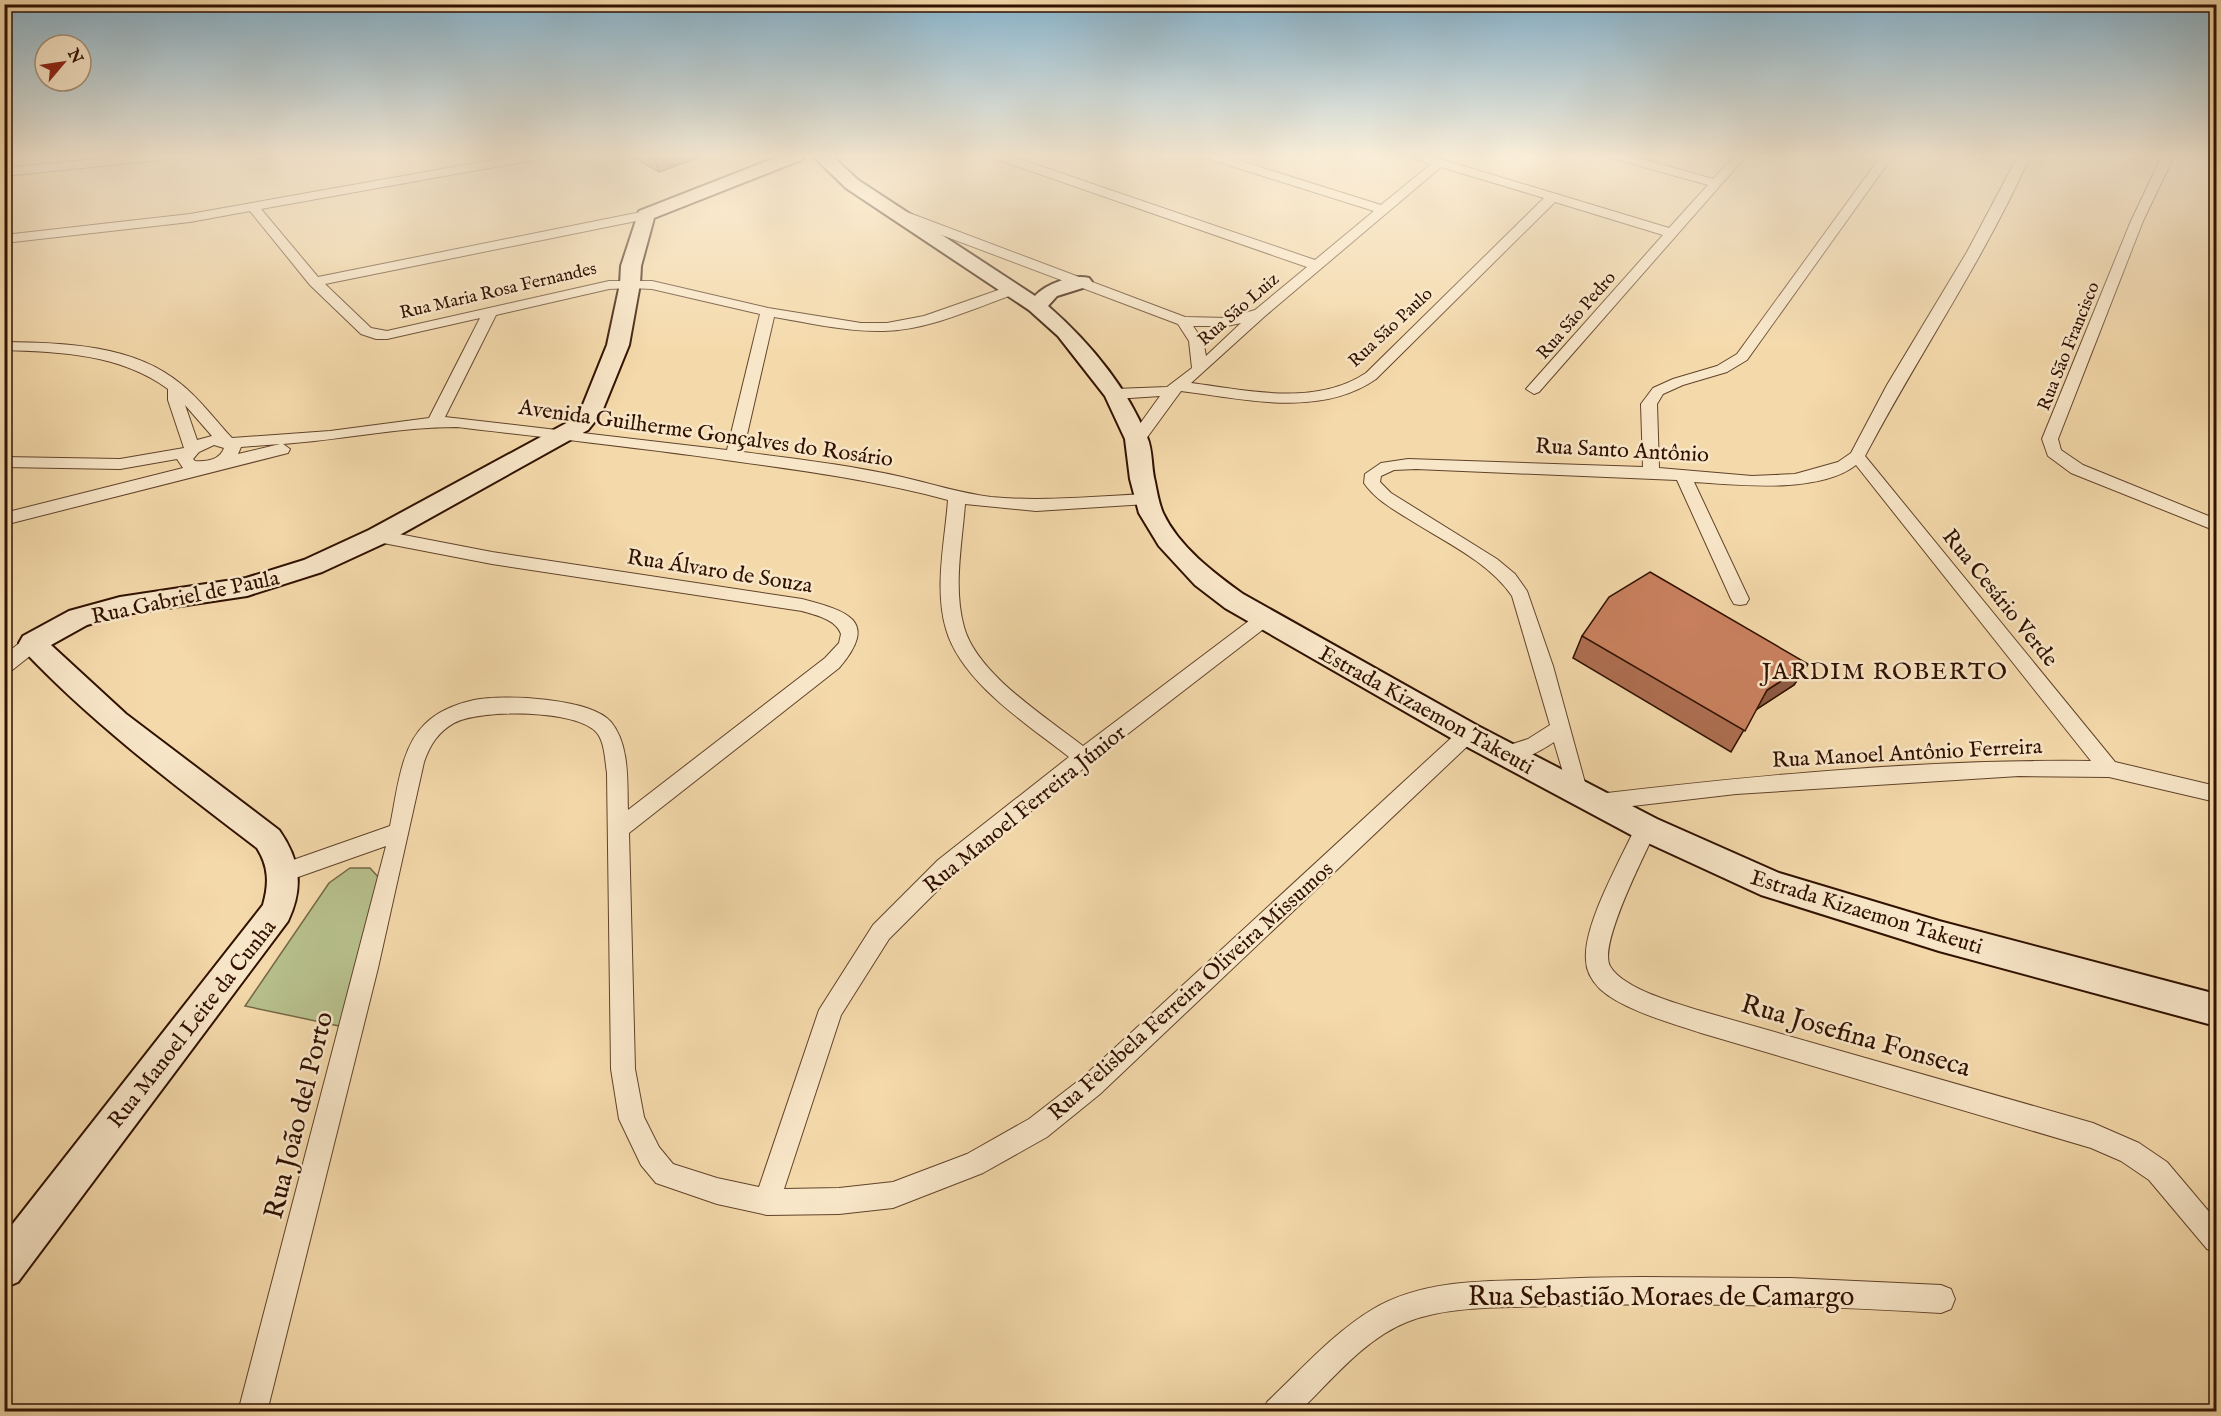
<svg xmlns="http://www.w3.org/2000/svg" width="2221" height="1416" viewBox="0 0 2221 1416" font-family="'IM FELL English',serif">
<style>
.green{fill:#b7c08c;stroke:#746846;stroke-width:1.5}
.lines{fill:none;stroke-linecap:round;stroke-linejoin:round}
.street-casing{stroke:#61432a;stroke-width:2}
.secondary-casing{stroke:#301100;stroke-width:4}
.street{fill:#f8e6c8;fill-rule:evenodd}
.secondary{fill:#f8e6c8;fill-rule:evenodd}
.wall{fill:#ae6f52;stroke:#301100;stroke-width:1.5}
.shaded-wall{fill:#8d5a42;stroke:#301100;stroke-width:1.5}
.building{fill:#ca815f;stroke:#301100;stroke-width:1.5}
.labels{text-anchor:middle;stroke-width:5;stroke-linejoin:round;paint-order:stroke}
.far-street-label{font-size:18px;fill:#301100;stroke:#f8e6c8}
.street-label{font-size:22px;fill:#301100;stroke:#f8e6c8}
.neighbourhood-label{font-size:24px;letter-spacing:1.5px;fill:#301100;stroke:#f8e6c8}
.near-street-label{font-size:27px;fill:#301100;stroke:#f8e6c8}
</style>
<rect width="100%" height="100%" fill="#f4d9aa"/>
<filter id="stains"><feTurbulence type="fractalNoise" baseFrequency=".00333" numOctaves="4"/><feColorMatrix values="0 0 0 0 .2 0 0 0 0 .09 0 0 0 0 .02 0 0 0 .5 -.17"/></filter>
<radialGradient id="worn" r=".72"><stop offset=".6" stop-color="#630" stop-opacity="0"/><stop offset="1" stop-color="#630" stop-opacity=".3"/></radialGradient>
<polygon class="green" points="350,868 370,868 380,879 344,1027 245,1006 329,883"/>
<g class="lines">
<g class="street-casing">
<g id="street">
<polygon points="127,156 166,156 160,160 4,176 4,168"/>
<path d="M515 156H540L534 160 261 209 318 277 646 211 652 215 646 219 325 284 371 328 387 331 609 281H652L768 308 861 323H887L924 316 1007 287H1017L1019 290 1017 293C975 308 929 330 884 331 847 332 810 323 774 317L743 452C796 459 849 465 902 477 932 484 960 493 991 497 1043 502 1095 496 1147 494L1153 495 1155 499 1153 503 1147 504 1036 511 965 504C962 544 953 588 964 627 977 674 1046 717 1083 746L1258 614 1264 612 1270 614 1273 619 1270 624 1090 763 954 874 889 939 841 1015 784 1189 839 1188 893 1182 967 1154 1029 1119 1082 1078 1461 729 1468 726 1475 729 1478 734 1475 739 1100 1094 1047 1137 983 1173 893 1208 839 1214 767 1215 717 1204 656 1183 641 1165 619 1119 611 1069 607 773C605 761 605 743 597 733 578 709 480 709 454 723 438 732 430 745 424 762L378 968 267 1412H238L386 846 284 882 276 880 273 873 276 866 390 826C397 793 400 748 425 724 438 711 456 704 474 700 503 694 591 698 611 722 630 745 627 782 628 810L825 658 839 643 841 634C836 619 815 615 802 611L492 564 378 542 372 540 369 536 372 532 378 530 492 552 802 599C847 611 880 620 839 668L629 833 635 1069 644 1117 659 1147 673 1164 717 1178 759 1187 819 1010 873 925 938 860 1069 757C1027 724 961 682 946 629 934 588 945 541 948 500 877 481 806 471 733 461 641 448 549 438 457 427 399 427 341 440 283 444L290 449 288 453 4 525V513L183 468 177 459 120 469 4 467V457L120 459 184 448 168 400V389C120 354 62 352 4 350V342C64 343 133 344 181 384 200 399 215 420 232 438L330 431 429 418 480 318 387 339H376L361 334 310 285 250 211 190 222 4 243V235L190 214ZM630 288 652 289 760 314 727 450 445 417 496 315 609 289ZM185 405 212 436 197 440ZM280 444 238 454 241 447ZM214 445 224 448C220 460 206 462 195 461L193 459 199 452Z"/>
<path d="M994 156H1011L1315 260 1374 211 1209 159 1207 156H1225L1381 205 1431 164 1414 159 1412 156H1430L1669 228 1708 185 1615 159 1613 156H1632L1713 179 1734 156H1746L1539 392 1534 394 1526 389 1663 235 1555 202 1376 379C1320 418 1244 399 1181 391L1143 443 1137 444 1129 439 1160 396 1115 399 1107 394 1115 389 1167 387 1192 368 1189 341 1178 324 894 217 893 214 894 211H904L1185 317 1227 318 1255 310 1307 267 996 159ZM1441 167 1544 198 1366 373C1315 407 1247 390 1191 383L1265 316ZM1241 323 1206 356 1203 341 1193 326H1227Z"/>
<path d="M1881 156H1893L1747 360 1727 372 1683 385 1663 394 1657 404 1659 468 1752 476 1795 474 1838 462 1851 453 1887 385 1967 252 2018 156H2030C1984 260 1918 355 1865 456L2115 762 2216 786V802L2109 777 2019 776 1736 794 1598 810 1591 808 1588 802 1591 796 1598 794C1761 775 1926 759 2091 761L1856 465C1819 494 1738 485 1694 482L1749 599 1746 604 1740 605 1734 604 1731 599 1677 480 1416 469 1394 470 1381 476 1380 482 1391 493 1497 559 1515 574 1527 591 1553 666 1587 790 1584 796 1577 798 1570 796 1554 742C1541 751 1516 765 1500 760L1497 754 1500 748 1528 739 1550 725 1512 596C1488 561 1443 541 1407 518 1391 508 1375 499 1364 483L1365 474 1381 463 1408 459 1643 467 1641 404 1653 388 1673 379 1717 366 1737 354Z"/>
<polygon points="2162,156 2174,156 2143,221 2058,439 2061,450 2083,465 2216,519 2216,531 2071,473 2048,456 2042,439 2131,221"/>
<polygon points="33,636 40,638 42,643 40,648 11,671 4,673 4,655 26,638"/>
<path d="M1646 819 1653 822 1657 828C1646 852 1598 945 1610 966 1623 989 1676 1003 1701 1011L2093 1123 2139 1143 2167 1162 2216 1220V1253L2207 1249 2149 1180 2121 1161 2091 1148 1701 1033C1671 1023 1623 1010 1600 989 1593 982 1586 971 1586 960 1583 925 1620 861 1635 828L1639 822Z"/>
<path d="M1642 1277 1791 1278 1941 1285 1951 1289 1955 1299 1951 1309 1941 1313C1811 1305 1681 1302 1550 1306 1504 1308 1451 1305 1407 1322 1364 1339 1331 1381 1299 1412H1263L1267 1402C1301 1370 1333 1333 1373 1309 1421 1281 1478 1281 1533 1280 1569 1278 1605 1277 1642 1277Z"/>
</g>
</g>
<g class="secondary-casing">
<g id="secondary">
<path d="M780 156H804L801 160 654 218 641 266 640 284 629 345 601 414 588 430 387 542 322 572 247 596 120 615 87 625 51 645 126 714 279 830C300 860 304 887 288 921L18 1282 4 1288V1235L263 905C269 884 269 867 257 848 176 786 94 725 23 650L19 643 23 636 69 611 120 597 246 578 304 560 369 530 572 420 580 412 607 345 620 284 621 266 639 211Z"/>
<path d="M813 156H832L858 180 1035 296C1046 284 1073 274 1089 278L1092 282 1089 286 1057 296 1048 306C1089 342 1126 386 1147 437 1153 450 1151 467 1155 482 1157 492 1159 504 1163 513 1179 547 1214 573 1243 594L1478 726 1657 819 1779 873 1939 921 2216 994V1026L1939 951 1761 895 1635 837 1458 742 1225 608 1195 585 1159 546 1139 513 1130 479 1125 439 1105 396 1058 336 1029 310 846 188Z"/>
</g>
</g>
<use href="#street" class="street"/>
<use href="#secondary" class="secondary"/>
</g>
<g class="wall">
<polygon points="631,156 702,156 659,172"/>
<polygon points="1582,636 1808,664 1794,685 1756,709 1731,752 1573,658"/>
</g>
<g class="shaded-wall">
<polygon points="654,156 702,156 659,172"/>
<polygon points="1808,664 1794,685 1754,711 1767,690"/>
</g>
<polygon class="building" points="1650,572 1808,664 1767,690 1745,731 1582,636 1609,597"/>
<linearGradient id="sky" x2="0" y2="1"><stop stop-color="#89b6d0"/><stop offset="0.44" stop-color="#faeed9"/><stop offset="1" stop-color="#faeed9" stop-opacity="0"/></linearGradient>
<rect width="2221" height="354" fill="url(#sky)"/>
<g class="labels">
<g class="far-street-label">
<text transform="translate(498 290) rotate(-13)" y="6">Rua Maria Rosa Fernandes</text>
<text transform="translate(1238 309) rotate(-41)" y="6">Rua São Luiz</text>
<text transform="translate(1576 315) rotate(-49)" y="6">Rua São Pedro</text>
<text transform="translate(1390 327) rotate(-43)" y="6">Rua São Paulo</text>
<text transform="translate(2068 346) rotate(-68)" y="6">Rua São Francisco</text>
</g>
<g class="street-label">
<text transform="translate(706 432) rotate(8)" y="8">Avenida Guilherme Gonçalves do Rosário</text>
<text transform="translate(1622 449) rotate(3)" y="8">Rua Santo Antônio</text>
<text transform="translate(720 570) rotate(9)" y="8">Rua Álvaro de Souza</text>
<text transform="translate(185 596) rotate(-12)" y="8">Rua Gabriel de Paula</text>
<text transform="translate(2001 597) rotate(51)" y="8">Rua Cesário Verde</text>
<text transform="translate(1427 709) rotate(29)" y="8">Estrada Kizaemon Takeuti</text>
<text transform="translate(1907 752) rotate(-3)" y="8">Rua Manoel Antônio Ferreira</text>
<text transform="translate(1024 808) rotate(-39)" y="8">Rua Manoel Ferreira Júnior</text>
<text transform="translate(1867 911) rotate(17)" y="8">Estrada Kizaemon Takeuti</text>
<text transform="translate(1190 990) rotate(-42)" y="8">Rua Felisbela Ferreira Oliveira Missumos</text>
<text transform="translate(191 1023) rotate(-52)" y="8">Rua Manoel Leite da Cunha</text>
</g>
<g class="neighbourhood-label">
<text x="1885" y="679">JARDIM ROBERTO</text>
</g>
<g class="near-street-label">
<text transform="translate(1856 1035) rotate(16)" y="9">Rua Josefina Fonseca</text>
<text transform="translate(298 1115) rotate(-76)" y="9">Rua João del Porto</text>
<text x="1661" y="1305">Rua Sebastião Moraes de Camargo</text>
</g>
</g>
<rect width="2221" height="1416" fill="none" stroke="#f4d9aa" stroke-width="24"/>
<rect x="6" y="6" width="2209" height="1404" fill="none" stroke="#301100" stroke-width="3"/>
<rect x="12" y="12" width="2197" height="1392" fill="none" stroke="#301100" stroke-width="1.5"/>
<g transform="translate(63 63) rotate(61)"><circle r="28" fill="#f8e6c8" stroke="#a89178" stroke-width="1.5"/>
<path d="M0-4.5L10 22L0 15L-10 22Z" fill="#8f2418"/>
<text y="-9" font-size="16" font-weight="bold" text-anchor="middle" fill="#301100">N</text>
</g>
<rect width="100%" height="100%" filter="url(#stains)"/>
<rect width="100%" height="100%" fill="url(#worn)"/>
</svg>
